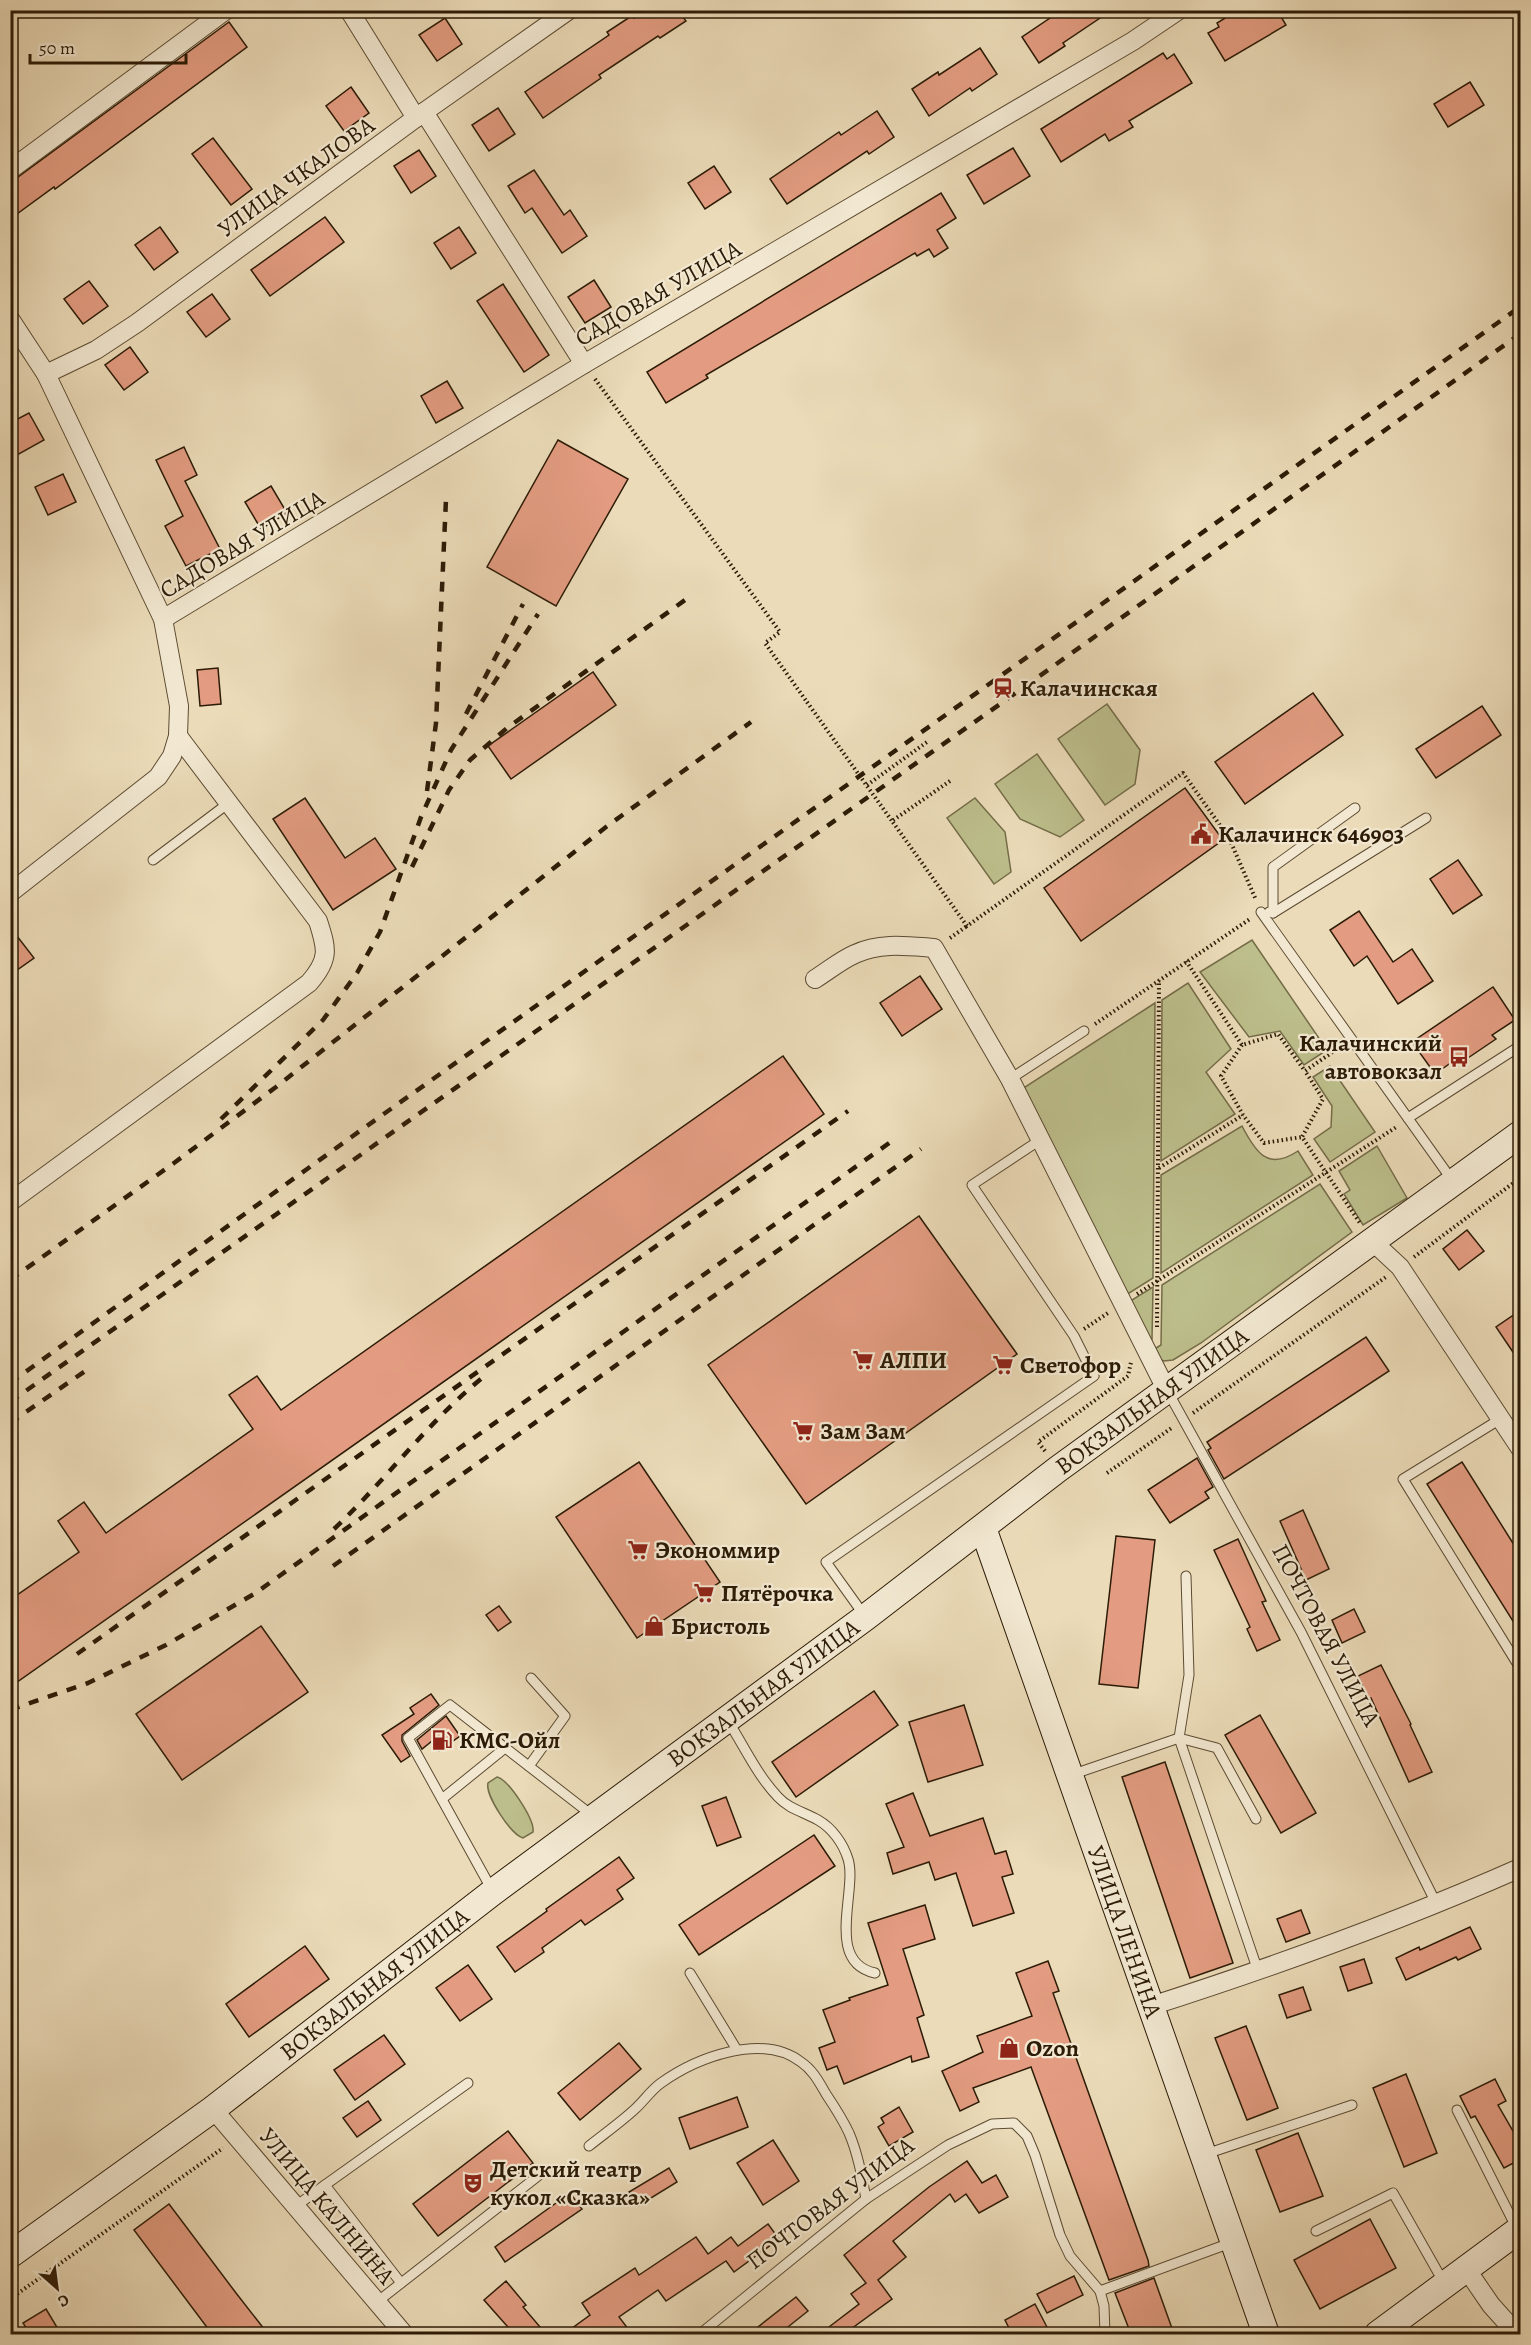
<svg xmlns="http://www.w3.org/2000/svg" width="1531" height="2345" viewBox="0 0 1531 2345" font-family="Alegreya,serif">
<style>
.green{fill:#bcbe8b;stroke:#746c48;stroke-width:1.5}
.building{fill:#e39c81;stroke:#2c1b06;stroke-width:1.5}
.lines{fill:none;stroke-linecap:round;stroke-linejoin:round}
.lane-casing{stroke:#5c4b32;stroke-width:11}
.street-casing{stroke:#5c4b32;stroke-width:20}
.secondary-casing{stroke:#2c1b06;stroke-width:28}
.path{stroke:#2c1b06;stroke-width:4;stroke-dasharray:1.5 3;stroke-linecap:butt}
.lane{stroke:#f2e8d1;stroke-width:9}
.street{stroke:#f2e8d1;stroke-width:18}
.secondary{stroke:#f2e8d1;stroke-width:26}
.rail{stroke:#2c1b06;stroke-width:4.5;stroke-dasharray:10 10;stroke-linecap:butt}
.path-bridge{stroke:#2c1b06;stroke-width:4;stroke-dasharray:1.5 3;stroke-linecap:butt}
.labels{text-anchor:middle;stroke-width:4.5;stroke-linejoin:round;paint-order:stroke}
.street-label{font-size:24px;fill:#2c1b06;stroke:#f2e8d1}
.poi-label{font-size:24px;font-weight:bold;fill:#2c1b06;stroke:#f2e8d1;text-anchor:start}
</style>
<rect width="100%" height="100%" fill="#ebdbb8"/>
<filter id="stains"><feTurbulence type="fractalNoise" baseFrequency=".00333" numOctaves="4"/><feColorMatrix values="0 0 0 0 .2 0 0 0 0 .09 0 0 0 0 .02 0 0 0 .5 -.17"/></filter>
<radialGradient id="worn" r=".72"><stop offset=".6" stop-color="#630" stop-opacity="0"/><stop offset="1" stop-color="#630" stop-opacity=".3"/></radialGradient>
<g class="green">
<polygon points="1107,704 1140,750 1135,784 1105,805 1058,739"/>
<polygon points="1037,754 1084,820 1060,837 1020,819 995,784"/>
<polygon points="975,798 1005,832 1011,872 994,884 947,818"/>
<polygon points="1252,940 1327,1050 1304,1065 1280,1031 1249,1037 1200,972"/>
<polygon points="1188,983 1231,1049 1206,1072 1235,1114 1161,1161 1162,1000"/>
<polygon points="1155,1003 1153,1278 1123,1297 1022,1089"/>
<polygon points="1330,1066 1375,1132 1330,1162 1314,1139 1331,1127 1332,1106 1313,1077"/>
<path d="M1242 1126C1256 1153 1268 1171 1298 1151L1313 1175 1161 1273V1175Z"/>
<polygon points="1377,1146 1407,1198 1363,1225 1344,1194 1350,1190 1339,1171"/>
<polygon points="1320,1184 1352,1232 1201,1343 1173,1360 1164,1361 1156,1358 1151,1351 1161,1345 1162,1285"/>
<polygon points="1153,1287 1152,1340 1146,1344 1127,1303"/>
<path d="M497 1777C509 1780 535 1820 533 1832L523 1838C511 1835 485 1795 488 1783Z"/>
</g>
<g class="building">
<polygon points="645,10 678,10 686,21 660,38 658,36 599,75 601,78 543,118 525,92 609,35 607,32 633,15 634,18"/>
<polygon points="1062,10 1112,10 1063,43 1065,46 1039,63 1022,37"/>
<polygon points="1238,10 1277,10 1286,25 1225,61 1208,33 1219,27 1217,23"/>
<polygon points="445,18 462,44 437,61 419,35"/>
<polygon points="229,22 247,47 55,189 54,187 10,219 10,183"/>
<polygon points="980,48 997,74 972,91 970,88 929,116 912,89 938,72 939,75"/>
<polygon points="1163,53 1167,59 1174,54 1192,83 1129,121 1133,127 1109,141 1105,134 1061,162 1041,129"/>
<polygon points="1470,82 1484,105 1448,127 1434,104"/>
<polygon points="351,87 369,113 344,131 326,106"/>
<polygon points="498,108 515,134 489,151 472,125"/>
<polygon points="877,111 894,137 869,154 867,151 787,204 770,179 839,132 841,135"/>
<polygon points="213,138 252,189 231,205 192,154"/>
<polygon points="1013,148 1030,176 984,204 967,175"/>
<polygon points="419,150 436,176 411,193 394,166"/>
<polygon points="714,166 731,192 705,209 688,183"/>
<polygon points="534,170 564,215 570,210 587,236 562,253 532,208 525,213 508,186"/>
<polygon points="941,193 956,218 937,230 948,248 934,257 929,249 917,256 915,253 706,375 708,378 666,403 647,372"/>
<polygon points="325,217 344,242 270,296 251,270"/>
<polygon points="160,227 178,252 154,270 135,245"/>
<polygon points="459,227 476,253 451,269 434,243"/>
<polygon points="594,280 611,307 585,323 568,297"/>
<polygon points="89,281 108,306 83,324 64,299"/>
<polygon points="503,284 549,355 524,372 477,301"/>
<polygon points="212,294 230,319 206,337 187,312"/>
<polygon points="130,347 148,372 124,390 105,365"/>
<polygon points="447,381 463,408 436,423 421,396"/>
<polygon points="29,413 44,440 17,455 10,443 10,423"/>
<polygon points="558,440 628,479 556,606 487,567"/>
<polygon points="184,447 197,475 185,481 220,549 186,566 165,526 183,516 156,460"/>
<polygon points="63,474 76,502 48,515 35,487"/>
<polygon points="271,486 287,513 261,529 245,502"/>
<polygon points="218,668 221,704 200,706 197,670"/>
<polygon points="593,672 616,705 511,779 488,746"/>
<polygon points="1313,693 1343,735 1245,804 1215,762"/>
<polygon points="1482,706 1501,735 1436,778 1416,749"/>
<polygon points="1185,788 1223,840 1081,941 1044,888"/>
<polygon points="305,798 345,858 375,838 396,869 333,910 273,819"/>
<polygon points="1458,860 1482,895 1453,914 1430,879"/>
<polygon points="1359,911 1393,962 1412,949 1433,981 1398,1004 1367,956 1354,966 1330,930"/>
<polygon points="10,927 34,958 10,975"/>
<polygon points="920,976 942,1009 902,1036 880,1003"/>
<polygon points="1493,987 1515,1020 1492,1035 1496,1039 1462,1062 1459,1057 1435,1074 1412,1042"/>
<polygon points="783,1056 824,1114 10,1687 10,1600 79,1552 58,1521 84,1502 106,1533 253,1429 229,1395 257,1376 281,1410"/>
<polygon points="919,1216 1017,1354 806,1504 708,1365"/>
<polygon points="1467,1230 1484,1251 1459,1270 1443,1249"/>
<polygon points="1521,1310 1521,1364 1496,1327"/>
<polygon points="1366,1337 1389,1371 1224,1479 1208,1450 1211,1448 1207,1442"/>
<polygon points="1197,1458 1213,1487 1205,1492 1209,1498 1170,1523 1148,1490"/>
<polygon points="639,1462 720,1582 637,1638 556,1517"/>
<polygon points="1462,1462 1521,1556 1521,1634 1427,1484"/>
<polygon points="1303,1510 1329,1569 1306,1580 1280,1521"/>
<polygon points="1116,1536 1155,1540 1138,1688 1099,1684"/>
<polygon points="1238,1539 1266,1601 1262,1602 1280,1640 1257,1651 1247,1629 1250,1627 1214,1550"/>
<polygon points="499,1606 511,1622 498,1631 486,1615"/>
<polygon points="1354,1609 1365,1632 1342,1643 1332,1620"/>
<polygon points="261,1626 308,1692 182,1780 136,1714"/>
<polygon points="1381,1665 1411,1724 1410,1725 1432,1772 1409,1782 1371,1698 1369,1699 1358,1676"/>
<polygon points="874,1691 898,1725 796,1797 772,1762"/>
<polygon points="431,1694 439,1705 402,1735 402,1741 410,1756 401,1762 382,1735 414,1714 410,1708"/>
<polygon points="964,1705 983,1765 928,1782 909,1722"/>
<polygon points="1260,1715 1316,1813 1281,1833 1225,1735"/>
<polygon points="446,1716 460,1736 439,1751 432,1741 422,1749 417,1740"/>
<polygon points="1165,1762 1233,1963 1190,1978 1122,1777"/>
<polygon points="913,1793 930,1836 983,1818 995,1854 1006,1851 1013,1874 1002,1877 1014,1913 973,1926 956,1873 935,1880 929,1862 893,1874 887,1853 904,1847 886,1804"/>
<polygon points="726,1797 741,1837 717,1846 702,1806"/>
<polygon points="814,1835 835,1866 699,1955 679,1925"/>
<polygon points="619,1857 634,1878 617,1890 623,1899 585,1925 581,1920 542,1948 544,1952 515,1972 497,1947 547,1911 546,1909"/>
<polygon points="925,1905 935,1939 903,1949 924,2015 917,2018 929,2057 912,2062 911,2056 844,2084 837,2066 827,2070 819,2048 835,2042 823,2010 850,2000 849,1998 888,1985 868,1923"/>
<polygon points="1301,1910 1310,1933 1286,1942 1277,1919"/>
<polygon points="1470,1927 1481,1949 1458,1960 1456,1957 1406,1980 1396,1958 1419,1947 1420,1950"/>
<polygon points="305,1946 329,1979 249,2037 226,2004"/>
<polygon points="1364,1959 1372,1983 1348,1991 1340,1967"/>
<polygon points="1048,1961 1059,1991 1053,1993 1148,2260 1149,2266 1109,2280 1031,2067 973,2088 979,2102 960,2111 942,2071 983,2052 977,2036 1032,2016 1016,1973"/>
<polygon points="468,1965 492,1999 460,2021 436,1988"/>
<polygon points="1303,1987 1311,2010 1287,2018 1279,1995"/>
<polygon points="1246,2026 1278,2108 1247,2120 1215,2038"/>
<polygon points="384,2035 405,2064 355,2100 334,2070"/>
<polygon points="619,2043 641,2069 580,2120 558,2093"/>
<polygon points="1406,2074 1437,2153 1404,2167 1373,2088"/>
<polygon points="1495,2079 1506,2101 1498,2105 1521,2145 1521,2159 1504,2168 1475,2116 1471,2118 1460,2096"/>
<polygon points="737,2097 748,2127 690,2149 679,2118"/>
<polygon points="368,2101 381,2120 357,2137 343,2118"/>
<polygon points="899,2107 913,2132 889,2146 878,2127 884,2123 881,2118"/>
<polygon points="508,2131 533,2163 438,2236 413,2204"/>
<polygon points="1298,2133 1323,2196 1280,2212 1256,2150"/>
<polygon points="773,2140 799,2181 763,2205 737,2163"/>
<polygon points="967,2161 982,2183 996,2175 1008,2197 979,2213 966,2194 955,2202 950,2194 893,2241 906,2257 878,2280 892,2299 844,2334 829,2334 825,2330 859,2304 851,2294 866,2283 844,2255 929,2187"/>
<polygon points="669,2168 677,2182 638,2206 629,2192"/>
<polygon points="570,2193 582,2209 505,2262 495,2247"/>
<polygon points="169,2204 236,2293 268,2334 212,2334 134,2230"/>
<polygon points="1370,2219 1396,2268 1320,2309 1294,2260"/>
<polygon points="768,2224 779,2239 734,2272 726,2261 666,2301 658,2290 619,2317 632,2334 564,2334 590,2315 582,2303 635,2268 639,2275 696,2237 708,2254 731,2237 738,2246"/>
<polygon points="1074,2276 1083,2295 1047,2313 1037,2294"/>
<polygon points="1154,2278 1174,2334 1131,2334 1115,2293"/>
<polygon points="506,2281 526,2305 523,2307 546,2334 514,2334 484,2300"/>
<polygon points="796,2297 808,2311 779,2334 749,2334"/>
<polygon points="1035,2304 1048,2329 1036,2334 1012,2334 1005,2320"/>
<polygon points="46,2309 61,2334 30,2334 23,2323"/>
</g>
<g class="lines">
<g class="lane-casing">
<g id="lane">
<polyline points="153,860 230,802"/>
<polyline points="1261,912 1452,1180"/>
<polyline points="1269,912 1273,913 1273,867 1355,808"/>
<polyline points="1273,913 1426,818"/>
<polyline points="1010,1079 1084,1031"/>
<polyline points="1408,1118 1520,1046"/>
<polyline points="1168,1392 1301,1632 1437,1905"/>
<polyline points="1502,1418 1403,1479 1520,1668"/>
<polyline points="1186,1576 1189,1675 1179,1738 1217,1748 1256,1819"/>
<polyline points="864,1615 826,1562 1094,1376 1074,1336 972,1185 1040,1140"/>
<path d="M728 1721C744 1746 757 1775 778 1797 789 1809 804 1812 818 1820 832 1828 843 1843 848 1859 858 1890 824 1962 875 1973"/>
<polyline points="529,1766 565,1716 531,1678"/>
<polyline points="1071,1775 1179,1738 1258,1971"/>
<polyline points="442,1799 505,1748"/>
<polyline points="492,1890 408,1738 450,1705 593,1816"/>
<polyline points="690,1973 737,2050"/>
<polyline points="1457,2110 1517,2229"/>
<path d="M589 2146C604 2134 621 2122 635 2109 644 2101 651 2090 661 2083 696 2058 762 2032 801 2062 813 2070 819 2082 826 2094 834 2106 843 2120 849 2133 858 2154 862 2177 866 2199"/>
<polyline points="1203,2155 1352,2105"/>
<polyline points="325,2185 468,2083"/>
<polyline points="296,2206 325,2185 401,2283"/>
<polyline points="1316,2231 1393,2193 1444,2283"/>
<polyline points="1100,2291 1233,2242"/>
<polyline points="377,2302 538,2176"/>
<polyline points="700,2334 866,2199 948,2145 992,2124 1014,2123 1027,2136 1035,2155 1060,2235 1070,2256 1100,2291 1104,2306 1105,2334"/>
</g>
</g>
<g class="street-casing">
<g id="street">
<polyline points="349,10 416,118"/>
<polyline points="424,112 584,364"/>
<polyline points="10,170 226,10"/>
<polyline points="10,319 46,374 163,619 179,706 178,736 172,756 158,777 10,893"/>
<polyline points="46,374 96,350 137,323 424,112 569,10"/>
<polyline points="163,619 584,364 1133,41 1179,10"/>
<path d="M815 979C828 971 841 960 855 954 880 942 908 946 934 948L1010 1079 1167 1391"/>
<path d="M10 1202 309 983C330 959 327 949 318 921L178 736"/>
<polyline points="1372,1241 1400,1267 1520,1448"/>
<path d="M1151 2006C1276 1966 1400 1921 1520 1868"/>
<polyline points="213,2109 404,2334"/>
<polyline points="1467,2270 1491,2305 1517,2334"/>
</g>
</g>
<g class="secondary-casing">
<g id="secondary">
<path id="s1" d="M983 1528 1266 2334"/>
<path id="s2" d="M10 2255 213 2109 493 1892 866 1617 1058 1469 1520 1134"/>
<polyline points="1378,2334 1520,2229"/>
</g>
</g>
<g class="path">
<polyline points="595,379 780,632 765,643 807,702"/>
<polyline points="950,781 892,821 967,926 1183,773 1229,838 1256,900"/>
<polyline points="867,785 927,742"/>
<polyline points="950,938 967,926"/>
<polyline points="1186,961 1242,1045 1278,1034 1305,1071"/>
<polyline points="1095,1024 1250,919"/>
<polyline points="1242,1045 1221,1076 1243,1115 1264,1143 1302,1137"/>
<polyline points="1340,1047 1305,1071 1323,1099 1302,1137 1360,1223"/>
<polyline points="1159,1168 1243,1115"/>
<polyline points="1414,1257 1520,1178"/>
<polyline points="1137,1294 1398,1126"/>
<polyline points="1157,1327 1159,980"/>
<polyline points="1084,1329 1108,1313"/>
<polyline points="1193,1413 1386,1277"/>
<polyline points="1045,1451 1038,1442 1128,1376 1131,1362"/>
<polyline points="1107,1473 1173,1427"/>
<polyline points="10,2299 223,2148"/>
</g>
<use href="#lane" class="lane"/>
<use href="#street" class="street"/>
<use href="#secondary" class="secondary"/>
<g class="rail">
<polyline points="466,714 523,604"/>
<polyline points="427,791 436,723 446,499"/>
<polyline points="412,867 449,790 470,760 507,728 692,595"/>
<polyline points="221,1119 323,1020 357,973 380,932 421,817 451,750 538,614"/>
<polyline points="10,1280 174,1163 276,1087 606,827 751,722"/>
<polyline points="10,1383 364,1128 1520,307"/>
<polyline points="10,1402 1010,697 1520,334"/>
<polyline points="10,1423 91,1367"/>
<path d="M334 1529C385 1481 426 1424 481 1379"/>
<polyline points="333,1566 921,1149"/>
<polyline points="77,1654 848,1111"/>
<polyline points="10,1710 88,1683 166,1645 254,1594 892,1141"/>
</g>
<polyline class="path-bridge" points="807,702 892,821"/>
</g>
<defs>
<g id="station-bare" transform="scale(1.62)"><path d="M-3-6H3Q5-6 5-4V2Q5 4 3 4L4.5 6H3L1.5 4h-3L-3 6H-4.5L-3 4Q-5 4-5 2V-4Q-5-6-3-6ZM-3.5-4v3h7v-3ZM-3.5 1v1.5H-2V1ZM2 1v1.5H3.5V1Z" fill="#8f2418" stroke="#f2e8d1" stroke-width="2.5" paint-order="stroke"/></g>
<g id="civic-bare" transform="scale(1.62)"><path d="M-.6-6.5H3V-4.5H.6V-3L4-1V1h2V6H-6V1h2V-1L-.6-3ZM-1.2 2.5V6h2.4V2.5Z" fill="#8f2418" stroke="#f2e8d1" stroke-width="2.5" paint-order="stroke"/></g>
<g id="bus-bare" transform="scale(1.62)"><path d="M-5-6H5V4H4V6H2V4H-2V6H-4V4H-5ZM-3.5-4V0h7V-4ZM-3.5 1.2v1.5H-2V1.2ZM2 1.2v1.5H3.5V1.2Z" fill="#8f2418" stroke="#f2e8d1" stroke-width="2.5" paint-order="stroke"/></g>
<g id="supermarket-bare" transform="scale(1.62)"><path d="M-6-5.5h2.5l.6 2H6L4.5 2H-2.5L-4.4-4H-6ZM-1.5 3.2a1.3 1.3 0 1 0 .1 0ZM3 3.2a1.3 1.3 0 1 0 .1 0Z" fill="#8f2418" stroke="#f2e8d1" stroke-width="2.5" paint-order="stroke"/></g>
<g id="shop-bare" transform="scale(1.62)"><path d="M-5-2.5h2.3a2.7 3.5 0 0 1 5.4 0H5L5.5 6h-11ZM-1.5-2.5h3a1.5 2.3 0 0 0-3 0Z" fill="#8f2418" stroke="#f2e8d1" stroke-width="2.5" paint-order="stroke"/></g>
<g id="fuel-bare" transform="scale(1.62)"><path d="M-5.5-6h7V0h2V4h1.3V-2.5L3-4.5l.8-.8L6-3V5H2.5V1h-1V6h-7ZM-4.2-4.7v3.2H.2V-4.7Z" fill="#8f2418" stroke="#f2e8d1" stroke-width="2.5" paint-order="stroke"/></g>
<g id="theatre-bare" transform="scale(1.62)"><path d="M-5-5.5Q0-4 5-5.5V0Q5 5 0 6Q-5 5-5 0ZM-3.3-2.5H-1v1.5H-3.3ZM1-2.5H3.3v1.5H1ZM-2.8 1Q0 5.5 2.8 1Z" fill="#8f2418" stroke="#f2e8d1" stroke-width="2.5" paint-order="stroke"/></g>
</defs>
<g fill-rule="evenodd">
<use href="#station-bare" x="1003" y="688"/>
<use href="#civic-bare" x="1201" y="834"/>
<use href="#bus-bare" x="1459" y="1057"/>
<use href="#supermarket-bare" x="863" y="1360"/>
<use href="#supermarket-bare" x="1003" y="1365"/>
<use href="#supermarket-bare" x="803" y="1431"/>
<use href="#supermarket-bare" x="638" y="1550"/>
<use href="#supermarket-bare" x="704" y="1593"/>
<use href="#shop-bare" x="654" y="1626"/>
<use href="#fuel-bare" x="442" y="1740"/>
<use href="#shop-bare" x="1009" y="2048"/>
<use href="#theatre-bare" x="473" y="2183"/>
</g>
<g class="labels">
<g class="street-label">
<text transform="translate(296 177) rotate(-36)" y="8">УЛИЦА ЧКАЛОВА</text>
<text transform="translate(658 293) rotate(-30)" y="8">САДОВАЯ УЛИЦА</text>
<text transform="translate(242 544) rotate(-31)" y="8">САДОВАЯ УЛИЦА</text>
<text dy="8" stroke="none"><textPath href="#s2" startOffset="1426">ВОКЗАЛЬНАЯ УЛИЦА</textPath></text>
<text transform="translate(1326 1635) rotate(62)" y="8">ПОЧТОВАЯ УЛИЦА</text>
<text dy="8" stroke="none"><textPath href="#s2" startOffset="940">ВОКЗАЛЬНАЯ УЛИЦА</textPath></text>
<text dy="8" stroke="none"><textPath href="#s1" startOffset="428">УЛИЦА ЛЕНИНА</textPath></text>
<text dy="8" stroke="none"><textPath href="#s2" startOffset="454">ВОКЗАЛЬНАЯ УЛИЦА</textPath></text>
<text transform="translate(830 2203) rotate(-37)" y="8">ПОЧТОВАЯ УЛИЦА</text>
<text transform="translate(327 2206) rotate(50)" y="8">УЛИЦА КАЛНИНА</text>
</g>
<g class="poi-label">
<text x="1020" y="696">Калачинская</text>
<text x="1218" y="842">Калачинск 646903</text>
<text x="1442" y="1051" text-anchor="end">Калачинский<tspan x="1442" dy="28">автовокзал</tspan></text>
<text x="880" y="1368">АЛПИ</text>
<text x="1020" y="1373">Светофор</text>
<text x="820" y="1439">Зам Зам</text>
<text x="655" y="1558">Экономмир</text>
<text x="721" y="1601">Пятёрочка</text>
<text x="671" y="1634">Бристоль</text>
<text x="459" y="1748">КМС-Ойл</text>
<text x="1026" y="2056">Ozon</text>
<text x="490" y="2177">Детский театр<tspan x="490" dy="28">кукол «Сказка»</tspan></text>
</g>
</g>
<rect width="1531" height="2345" fill="none" stroke="#ebdbb8" stroke-width="36"/>
<rect x="12" y="12" width="1507" height="2321" fill="none" stroke="#2c1b06" stroke-width="3"/>
<rect x="18" y="18" width="1495" height="2309" fill="none" stroke="#2c1b06" stroke-width="1.5"/>
<g transform="translate(57 2288) rotate(152)" stroke="#f2e8d1" stroke-width="4.5" paint-order="stroke">
<path d="M0-4.5L10 22L0 15L-10 22Z" fill="#2c1b06"/>
<text y="-9" font-size="16" font-weight="bold" text-anchor="middle" fill="#2c1b06">С</text>
</g>
<path d="M30 54v9h156v-9" fill="none" stroke="#2c1b06" stroke-width="3"/>
<text x="39" y="54" font-size="18" fill="#2c1b06" stroke="#f2e8d1" stroke-width="4.5" paint-order="stroke">50 m</text>
<rect width="100%" height="100%" filter="url(#stains)"/>
<rect width="100%" height="100%" fill="url(#worn)"/>
</svg>
